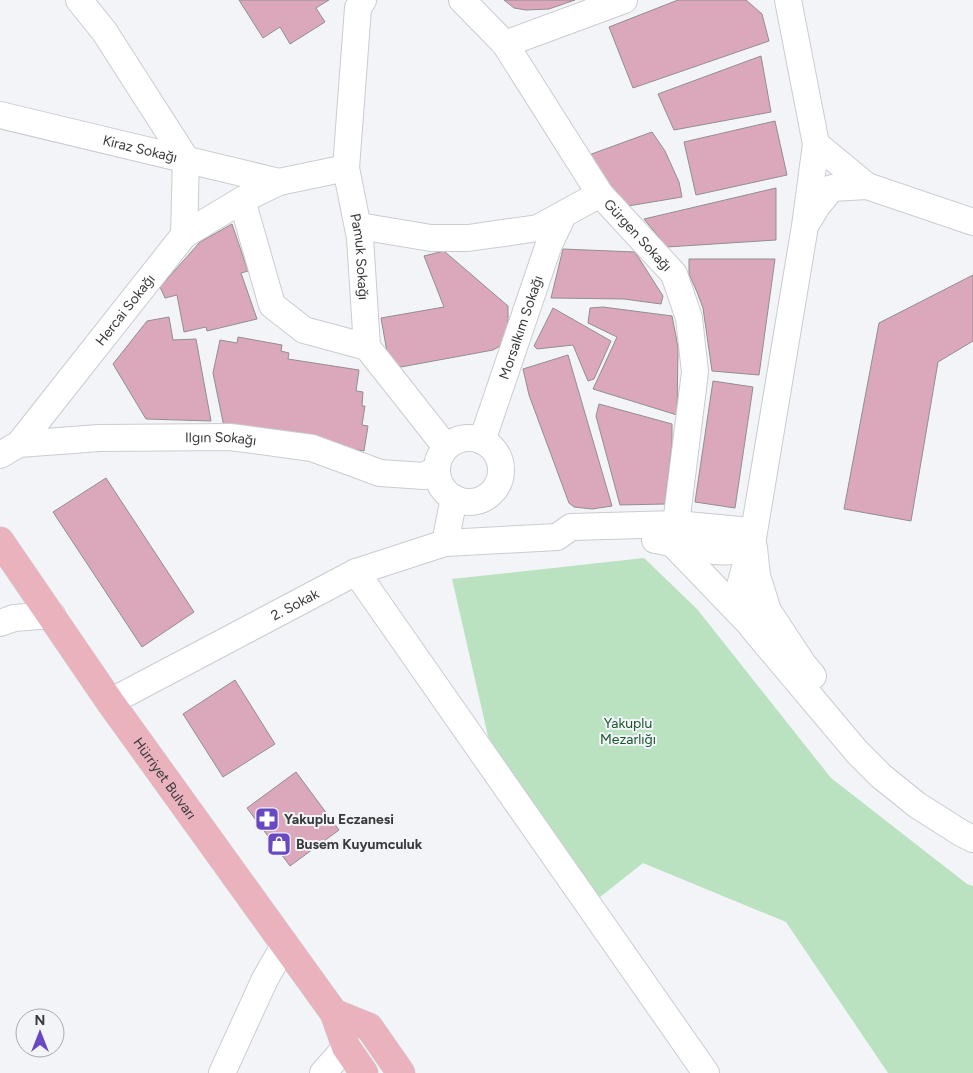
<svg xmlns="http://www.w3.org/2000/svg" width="973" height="1073" viewBox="0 0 973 1073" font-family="Figtree,sans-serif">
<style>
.green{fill:#bae1c0}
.building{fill:#daa8ba;stroke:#928e8f}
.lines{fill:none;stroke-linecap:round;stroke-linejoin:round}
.minor-casing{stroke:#caccd0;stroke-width:28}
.major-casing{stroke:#cfd0d0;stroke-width:29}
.minor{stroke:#fff;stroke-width:26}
.major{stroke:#e9b2bd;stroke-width:28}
.labels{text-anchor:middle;stroke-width:4;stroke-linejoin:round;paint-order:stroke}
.street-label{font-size:14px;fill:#393a3b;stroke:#f2f4f8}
.park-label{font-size:14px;fill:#1a572d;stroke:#f2f4f8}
.poi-label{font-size:14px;font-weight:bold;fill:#393a3b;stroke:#f2f4f8;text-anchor:start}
</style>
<rect width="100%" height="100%" fill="#f2f4f8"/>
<polygon class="green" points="644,558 697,609 831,778 967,884 973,886 973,1073 888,1073 786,922 643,863 595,901 496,771 452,579"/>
<g class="building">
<polygon points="239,0 329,0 316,8 325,22 290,44 280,27 263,38"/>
<polygon points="504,0 575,0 549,9 526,10 514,8"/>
<polygon points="678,0 746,0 762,14 769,41 633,88 609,27"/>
<polygon points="761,56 771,112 674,130 658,94"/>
<polygon points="775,121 787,175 696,195 684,142"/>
<polygon points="652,132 665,151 679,182 682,197 628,206 586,156"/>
<polygon points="776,188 776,240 667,247 644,219"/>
<polygon points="232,224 248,271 241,273 257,319 207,331 206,327 184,332 177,295 165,298 160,287 200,242"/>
<polygon points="563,249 635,252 663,296 661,304 624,299 551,298"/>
<polygon points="444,251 508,306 508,326 506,335 500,346 493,350 390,369 381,318 444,307 424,256"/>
<polygon points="689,259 775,259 759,375 712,371 703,308 697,292 689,274"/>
<polygon points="973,275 973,341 938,362 911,521 844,509 879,323"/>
<polygon points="603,307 672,316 678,347 677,415 593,389 617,337 588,323 590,308"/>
<polygon points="553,308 611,341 594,379 588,381 573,345 537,349 534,346"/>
<polygon points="169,317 173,340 196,339 211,421 146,419 113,364 147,321"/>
<polygon points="238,337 282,345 281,351 289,353 288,359 359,370 356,391 363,392 362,406 365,406 362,425 368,426 364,451 224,427 213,373 220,340 237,343"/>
<polygon points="568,355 612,506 592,509 574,507 569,503 529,395 523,369"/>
<polygon points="713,381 753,387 735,508 695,502"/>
<polygon points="599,404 672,424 672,444 665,504 620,505 596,416"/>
<polygon points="106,478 194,612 142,647 53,512"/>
<polygon points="235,680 275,744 223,777 183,714"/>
<polygon points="296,772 339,830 290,866 247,808"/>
</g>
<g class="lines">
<g class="minor-casing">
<g id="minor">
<polyline points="79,0 104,31 186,159"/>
<path id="s1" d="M462 0 505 44 600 194 674 274 689 318 695 372 676 524 672 543"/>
<polyline points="788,0 816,144 867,186 973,222"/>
<polyline points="505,44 624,0"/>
<path id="s2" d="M0 115 279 182"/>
<polyline points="816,144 805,226 753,538 740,586 741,605 751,626 857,752 881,776 917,805 961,833 973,839"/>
<path id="s3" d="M346 168 360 238 367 347"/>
<polyline points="242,200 272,305 304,330 367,347 446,447"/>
<polyline points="808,221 817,206 832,188 867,186"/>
<polyline points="359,226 431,238 468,238 538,228 600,194"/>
<polyline points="184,235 242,200 279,182 346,168 358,8 363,0"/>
<circle cx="469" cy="470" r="32"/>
<path id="s4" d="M482 441 548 247 563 215"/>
<path id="s5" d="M19 444 184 235 186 159"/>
<path id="s6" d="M0 455 19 444 99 438 230 437 312 448 380 473 424 476 437 469"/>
<path d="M655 540C679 544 719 557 742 549 747 547 750 541 753 538"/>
<polyline points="445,543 454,498"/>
<polyline points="672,543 746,620"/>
<polyline points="754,548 757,576 768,611 803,664 813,676"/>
<polyline points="356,572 706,1073"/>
<polyline points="0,623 14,618 52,615"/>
<path id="s7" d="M110 702 356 572 445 543 557 537 571 527 676 524 740 530 753 538"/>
<polyline points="222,1073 265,979 285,944"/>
<polyline points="323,1073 346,1047"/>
</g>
</g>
<g class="major-casing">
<g id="major">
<path id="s8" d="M0 541 110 702 334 1013 346 1047 364 1073"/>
<polyline points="334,1013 369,1027 401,1073"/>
</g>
</g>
<use href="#minor" class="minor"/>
<use href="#major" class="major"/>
</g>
<defs>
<g id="pharmacy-square" transform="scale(1.25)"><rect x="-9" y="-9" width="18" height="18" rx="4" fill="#6949c2" stroke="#f2f4f8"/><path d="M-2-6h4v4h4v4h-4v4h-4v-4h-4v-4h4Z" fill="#fff"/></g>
<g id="shop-square" transform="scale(1.25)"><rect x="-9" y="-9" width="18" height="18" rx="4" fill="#6949c2" stroke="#f2f4f8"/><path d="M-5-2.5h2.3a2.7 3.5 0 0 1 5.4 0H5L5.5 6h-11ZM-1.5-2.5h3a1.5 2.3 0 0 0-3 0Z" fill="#fff"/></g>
</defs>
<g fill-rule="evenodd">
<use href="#pharmacy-square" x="267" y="819"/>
<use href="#shop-square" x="279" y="844"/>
</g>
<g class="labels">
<g class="street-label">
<text dy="5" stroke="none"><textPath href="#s2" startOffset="144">Kiraz Sokağı</textPath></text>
<text dy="5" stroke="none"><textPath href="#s1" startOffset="295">Gürgen Sokağı</textPath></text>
<text dy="5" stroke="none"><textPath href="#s3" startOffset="90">Pamuk Sokağı</textPath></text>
<text dy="5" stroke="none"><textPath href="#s5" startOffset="171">Hercai Sokağı</textPath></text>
<text dy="5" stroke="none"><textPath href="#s4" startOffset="120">Morsalkım Sokağı</textPath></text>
<text dy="5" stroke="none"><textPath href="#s6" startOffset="224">Ilgın Sokağı</textPath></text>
<text dy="5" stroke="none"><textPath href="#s7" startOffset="209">2. Sokak</textPath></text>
<text dy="5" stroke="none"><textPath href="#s8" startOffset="289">Hürriyet Bulvarı</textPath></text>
</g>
<g class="park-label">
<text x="628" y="728">Yakuplu<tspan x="628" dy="16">Mezarlığı</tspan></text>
</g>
<g class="poi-label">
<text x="284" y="824">Yakuplu Eczanesi</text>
<text x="296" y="849">Busem Kuyumculuk</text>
</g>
</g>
<g transform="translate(40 1033)"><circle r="24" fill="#f2f4f8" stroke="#a8aaac"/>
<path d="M0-4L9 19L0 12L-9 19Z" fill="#6949c2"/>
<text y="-8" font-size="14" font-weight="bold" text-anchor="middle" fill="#393a3b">N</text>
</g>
</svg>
